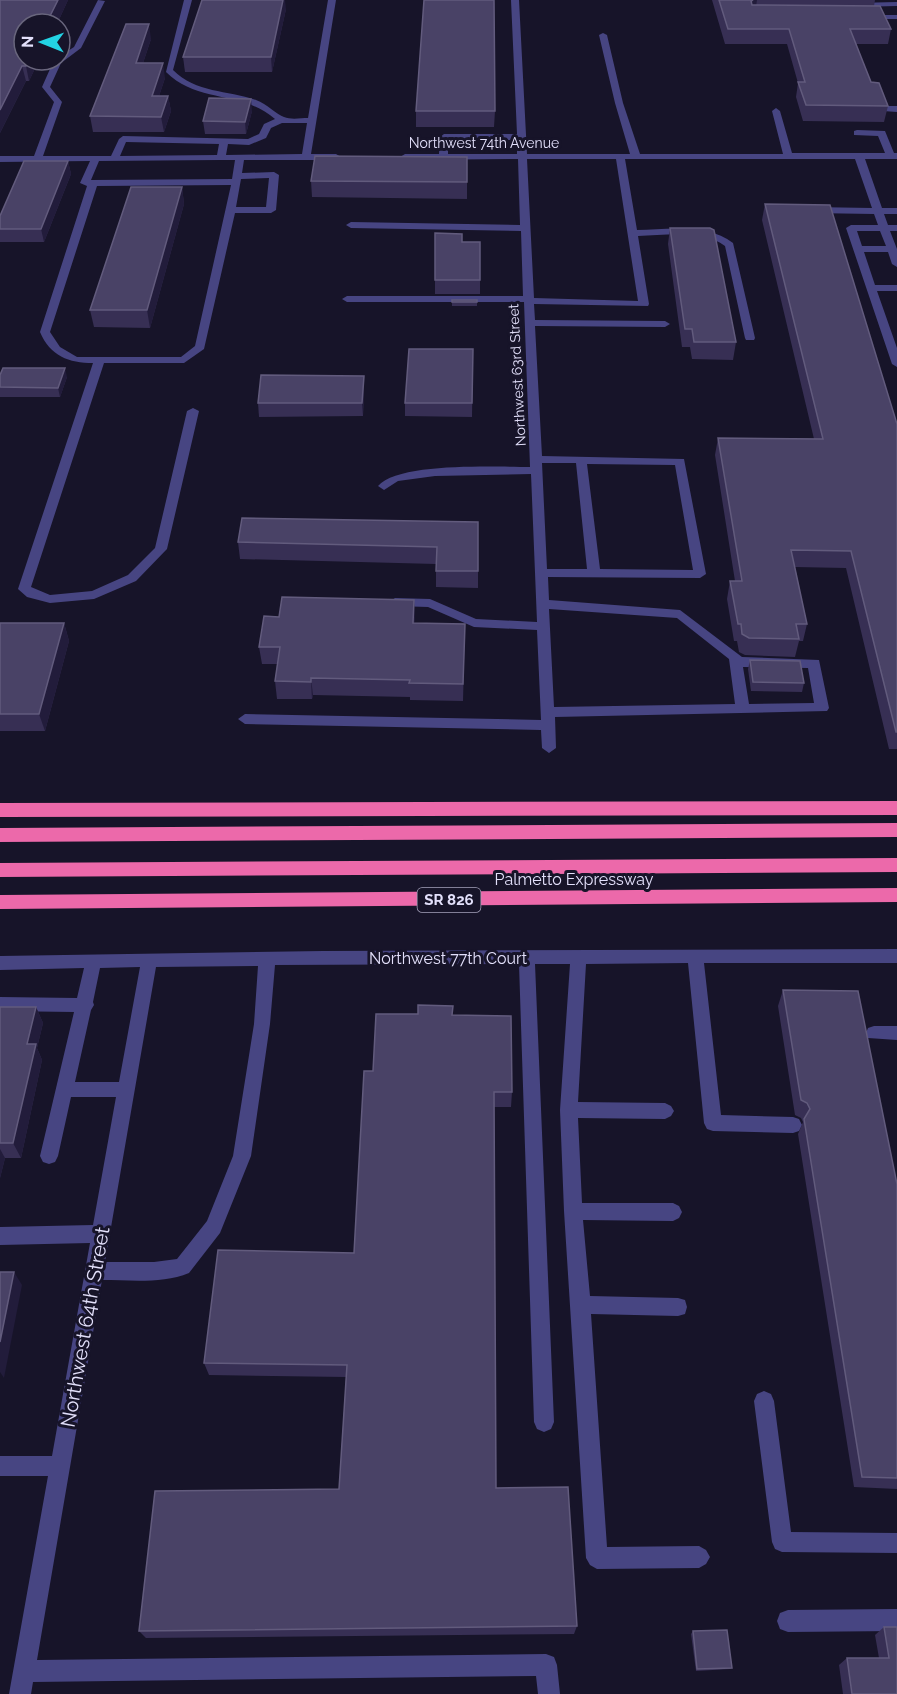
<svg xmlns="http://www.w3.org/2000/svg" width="897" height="1694" viewBox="0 0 897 1694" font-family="Raleway,sans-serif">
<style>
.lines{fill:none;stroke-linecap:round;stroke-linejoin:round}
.minor{fill:#474582;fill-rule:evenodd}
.highway{fill:#ec69aa;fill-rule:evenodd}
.wall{fill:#372f54}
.shaded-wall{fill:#221c3b}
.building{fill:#494266;stroke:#625b7d;stroke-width:1.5}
.labels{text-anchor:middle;stroke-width:6;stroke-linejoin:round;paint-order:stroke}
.far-street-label{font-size:14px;fill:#e3e0fb;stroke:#171429}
.shield{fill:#171429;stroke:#a6a3bc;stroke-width:1.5}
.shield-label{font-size:15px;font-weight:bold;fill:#e3e0fb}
.street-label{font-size:16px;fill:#e3e0fb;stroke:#171429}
.near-street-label{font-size:20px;fill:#e3e0fb;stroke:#171429}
</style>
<rect width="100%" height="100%" fill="#171429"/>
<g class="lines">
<g class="minor">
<path d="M98 0 105 1 81 48 61 63 50 87 62 102 43 156H111L119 139 123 136 248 139 259 134 264 124 275 119C242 90 198 104 166 72L184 0H192L173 70C196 93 227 90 256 100 267 104 277 115 284 117 291 120 301 118 308 118L328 0H336L311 154H336L341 157 336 160H244L242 173 274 172 279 175 276 210 271 213H235L204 349 184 363H104L31 587 50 595 92 591 128 575 155 548 187 411 193 408 199 411 167 549 136 581 94 599 50 603 27 597 18 589 93 363C69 363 50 356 40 332L87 186 80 183 90 161 0 162V156H34L54 102 42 87 54 60H60V56L74 47ZM282 123H307L302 154 226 155 228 144 249 145 266 138 271 128ZM126 142 219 144 217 155 120 156ZM220 160H235L232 179 91 180 99 161ZM269 178 266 207H236L241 179ZM231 185 195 346 181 357H77L60 347 50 332 97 186Z"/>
<path d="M511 0H519L527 154H630L615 103 599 35 603 33 607 35 623 103 640 154H783L772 111 776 108 780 111 792 153H885L878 136 854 135V131L857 130 885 131 894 153H897V159H865L882 208H897V214H884L888 225H897V231H890L897 249V267L892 264 888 252H864L875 285H897V291H877L897 348V367L892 364 846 228 851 225H878L874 214 811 213 806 210 811 207 872 208 855 159H625L637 230C667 229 708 223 733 243L755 338 754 340H746L745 338 725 246C703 229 665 235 638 236L649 304 648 306 534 304 535 320 665 321 670 324 665 327 535 326 542 456 684 459 706 574 700 578 548 577 549 600 680 610 742 657 819 660 829 708 827 711 555 717 556 748 549 753 542 748 541 730 245 724 238 719 245 714 541 720 537 630 474 627 428 607 395 606 389 602 395 598 430 599 476 619 537 622 531 474 435 476 398 481 384 490 378 486C399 462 497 467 530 467L524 302H347L342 299 347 296H523L521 231 351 228 346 225 351 222 520 225 518 159 405 160 400 157 405 154H439L440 137 444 134H517ZM448 140H517V154H448ZM527 159H616L638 301 534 298ZM857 231H880L886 246H862ZM542 463H576L587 569H547ZM587 464 675 465 693 570 600 569ZM549 609 677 618 729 659 735 704 554 707ZM743 667 808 668 814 703 749 704Z"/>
<polygon points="897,2 897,6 855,7 851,5 855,3"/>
<rect x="864" y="15" width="33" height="4"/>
<polygon points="886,106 897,106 897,112 883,111 882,109"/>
<path d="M897 949V963H704L721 1115 793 1117 799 1119 802 1125 799 1131 793 1133 713 1131 707 1129 704 1123 688 963 586 964 578 1102 665 1103 671 1106 674 1111 671 1116 665 1119 578 1118 582 1203H673L679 1206 682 1212 679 1218 673 1221 583 1220 590 1296 678 1298 685 1300 687 1307 685 1314 678 1316 591 1314 607 1547 699 1546 706 1550 710 1557 706 1564 699 1568 597 1569 590 1565 586 1558 564 1211 560 1110 570 964H535L554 1422 551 1429 544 1432 537 1429 534 1422 519 964 275 965 270 1024 251 1156 220 1233 189 1273C162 1284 130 1280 102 1280L37 1660 546 1654 554 1657 557 1665 560 1694H538L536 1676 33 1682 31 1694H9L48 1476H0V1456H52L90 1243 0 1245V1227L93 1225 116 1097H71L58 1156 55 1162 49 1164 43 1162 40 1156 74 1012 0 1011V997L77 998 84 968 0 970V956L323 951ZM258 966 254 1024 233 1156 207 1221 177 1259 154 1262H105L156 967ZM140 967 119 1082H75L91 1010 94 1005 93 1002 100 968Z"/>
<polygon points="874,1026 897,1026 897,1040 868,1038 866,1033 868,1028"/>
<polygon points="764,1391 771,1394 774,1401 791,1532 897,1533 897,1553 782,1552 775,1549 772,1542 754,1401 757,1394"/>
<polygon points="897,1609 897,1631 788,1632 780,1629 777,1621 780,1613 788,1610"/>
</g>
<g class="highway">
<polygon points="897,801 897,815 0,817 0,803"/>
<polygon points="897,823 897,837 0,842 0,828"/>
<polygon points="897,858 897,872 0,877 0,863"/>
<polygon points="897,888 897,902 0,909 0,895"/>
</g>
</g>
<g class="wall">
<polygon points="0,0 68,0 57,24 24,24 39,60 29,81 26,81 0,133"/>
<polygon points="712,0 875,0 874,6 891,29 888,44 856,44 871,82 888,106 884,122 803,121 796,97 798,83 787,44 725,44"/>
<polygon points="286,9 272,72 185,72 183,57"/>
<polygon points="151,39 143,63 165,78 159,96 168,96 171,111 164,132 93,132 90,116"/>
<polygon points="252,111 246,134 205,134 203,121"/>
<polygon points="416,111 495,111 494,127 416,127"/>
<polygon points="467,157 467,199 312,197 311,181"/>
<polygon points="68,161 71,174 44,242 0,242 0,216"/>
<polygon points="182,187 184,204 150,328 94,327 90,310"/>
<polygon points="765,204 897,424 897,749 889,749 846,568 795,567 807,624 803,641 799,641 795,657 745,655 739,652 737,641 734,641 727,599 730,581 735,581 715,455 718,438 814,439 762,220"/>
<polygon points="670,228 736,342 733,360 692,359 690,347 682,347 668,244"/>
<polygon points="435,233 462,242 480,280 480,294 435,294"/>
<rect x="452" y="300" width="25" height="6"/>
<polygon points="473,349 472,417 405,416 405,403"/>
<polygon points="0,375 67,377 60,397 0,397"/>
<polygon points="364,376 364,390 363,416 259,417 258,403"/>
<polygon points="478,522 478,588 436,587 436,564 240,559 238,542"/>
<polygon points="415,617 414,623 465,624 463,701 410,700 410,697 313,695 312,699 277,699 275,681 277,664 262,664 259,647"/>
<polygon points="0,623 64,623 69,641 45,731 0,731"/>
<polygon points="750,660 804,683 802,692 751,691 748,669"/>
<polygon points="783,990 897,1184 897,1489 854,1487 798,1134 803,1122 801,1118 795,1115 778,1006"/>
<polygon points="0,1007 36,1007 43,1023 37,1048 42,1060 21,1158 5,1158 0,1178"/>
<polygon points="373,1071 512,1092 511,1107 494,1107 496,1488 577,1626 574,1634 146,1638 139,1631 339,1489 346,1377 209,1375 204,1363 354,1253"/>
<polygon points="884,1627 897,1694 843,1694 839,1665 847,1658 879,1658 875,1635"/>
<polygon points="693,1631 732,1668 730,1669 696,1671 691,1634"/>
</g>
<g class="shaded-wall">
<polygon points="58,0 68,0 57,24 46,24"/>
<polygon points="283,0 285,0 286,9 272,72 271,57"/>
<polygon points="753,0 757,0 755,13 751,1"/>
<polygon points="149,24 151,39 138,78 136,63"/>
<polygon points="28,60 39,60 29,81 26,66"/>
<polygon points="163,63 165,78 154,111 152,96"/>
<polygon points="22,66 26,81 0,133 0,110"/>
<polygon points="168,96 171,111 164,132 161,117"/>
<polygon points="251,99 252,111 246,134 245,122"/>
<polygon points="68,161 71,174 44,242 41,229"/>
<polygon points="182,187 184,204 150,328 147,310"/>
<polygon points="65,368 67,377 60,397 58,388"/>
<polygon points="364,376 364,390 363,416 362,403"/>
<polygon points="414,600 415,617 413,641 413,623"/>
<polygon points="64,623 69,641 45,731 39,714"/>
<polygon points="311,678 313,695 312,699 311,682"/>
<polygon points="36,1007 43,1023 37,1048 42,1060 21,1158 13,1143 27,1044"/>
<polygon points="0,1149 5,1158 0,1178"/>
<polygon points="14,1272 22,1285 4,1378 0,1372 0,1342"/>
</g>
<g class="building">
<polygon points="0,0 58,0 46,24 24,24 24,60 28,60 26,66 22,66 0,110"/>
<polygon points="202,0 283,0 271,57 183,57"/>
<polygon points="424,0 494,0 495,111 416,111"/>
<polygon points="719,0 753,0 751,1 752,5 880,6 891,29 850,29 871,82 879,83 888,106 806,105 798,82 805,82 789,29 728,29"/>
<polygon points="126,24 149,24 136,63 163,63 152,96 168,96 161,117 90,116"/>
<polygon points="209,98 251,99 245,122 203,121"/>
<polygon points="315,156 467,157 467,182 311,181"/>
<polygon points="24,161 68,161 41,229 0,229 0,216"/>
<polygon points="131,187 182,187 147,310 90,310"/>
<polygon points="765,204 830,205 897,424 897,732 896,732 851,551 791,550 807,624 796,624 799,639 749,638 742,634 741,624 738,624 730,581 742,581 718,438 823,439"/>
<polygon points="670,228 710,228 714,230 736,342 694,342 692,329 685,329"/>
<polygon points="435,233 462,234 462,242 480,242 480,280 435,280"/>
<rect x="452" y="300" width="25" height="2"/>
<polygon points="409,349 473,349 472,403 405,403"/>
<polygon points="3,368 65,368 58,388 0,387 0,375"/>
<polygon points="261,375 364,376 362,403 258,403"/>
<polygon points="242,518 478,522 478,571 436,571 437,547 238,542"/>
<polygon points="282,597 414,600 413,623 465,624 463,684 409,683 410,680 311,678 311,682 275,681 280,647 259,647 264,616 279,617"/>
<polygon points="0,623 64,623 39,714 0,714"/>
<polygon points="750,660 800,661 804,683 753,682"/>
<polygon points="783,990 858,991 897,1184 897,1478 862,1477 804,1119 810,1109 807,1103 801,1100"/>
<polygon points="418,1005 453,1006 452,1015 511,1016 512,1092 494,1092 496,1488 568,1487 577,1626 139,1631 155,1491 339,1489 347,1365 204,1363 218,1250 354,1253 364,1071 373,1071 376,1014 418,1014"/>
<polygon points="0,1007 36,1007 27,1044 36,1044 13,1143 0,1143"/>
<polygon points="0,1272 14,1272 0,1342"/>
<polygon points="884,1627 897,1627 897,1694 852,1694 847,1658 889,1658"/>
<polygon points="727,1630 732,1668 697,1669 693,1631"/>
</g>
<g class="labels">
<g class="far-street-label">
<text x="484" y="148">Northwest 74th Avenue</text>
<text transform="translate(517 375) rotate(-93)" y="5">Northwest 63rd Street</text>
</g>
<rect class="shield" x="417.5" y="888" width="63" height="24" rx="4.5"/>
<g class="shield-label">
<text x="449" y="905">SR 826</text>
</g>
<g class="street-label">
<text x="574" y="885">Palmetto Expressway</text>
<text x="448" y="964">Northwest 77th Court</text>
</g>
<g class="near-street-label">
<text transform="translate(85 1327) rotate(-80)" y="7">Northwest 64th Street</text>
</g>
</g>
<g transform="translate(42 42) rotate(271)"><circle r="28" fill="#171429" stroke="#69667d" stroke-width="1.5"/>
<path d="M0-4.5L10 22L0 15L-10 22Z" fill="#23d3e4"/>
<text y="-9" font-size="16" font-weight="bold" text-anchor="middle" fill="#e3e0fb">N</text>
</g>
</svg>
